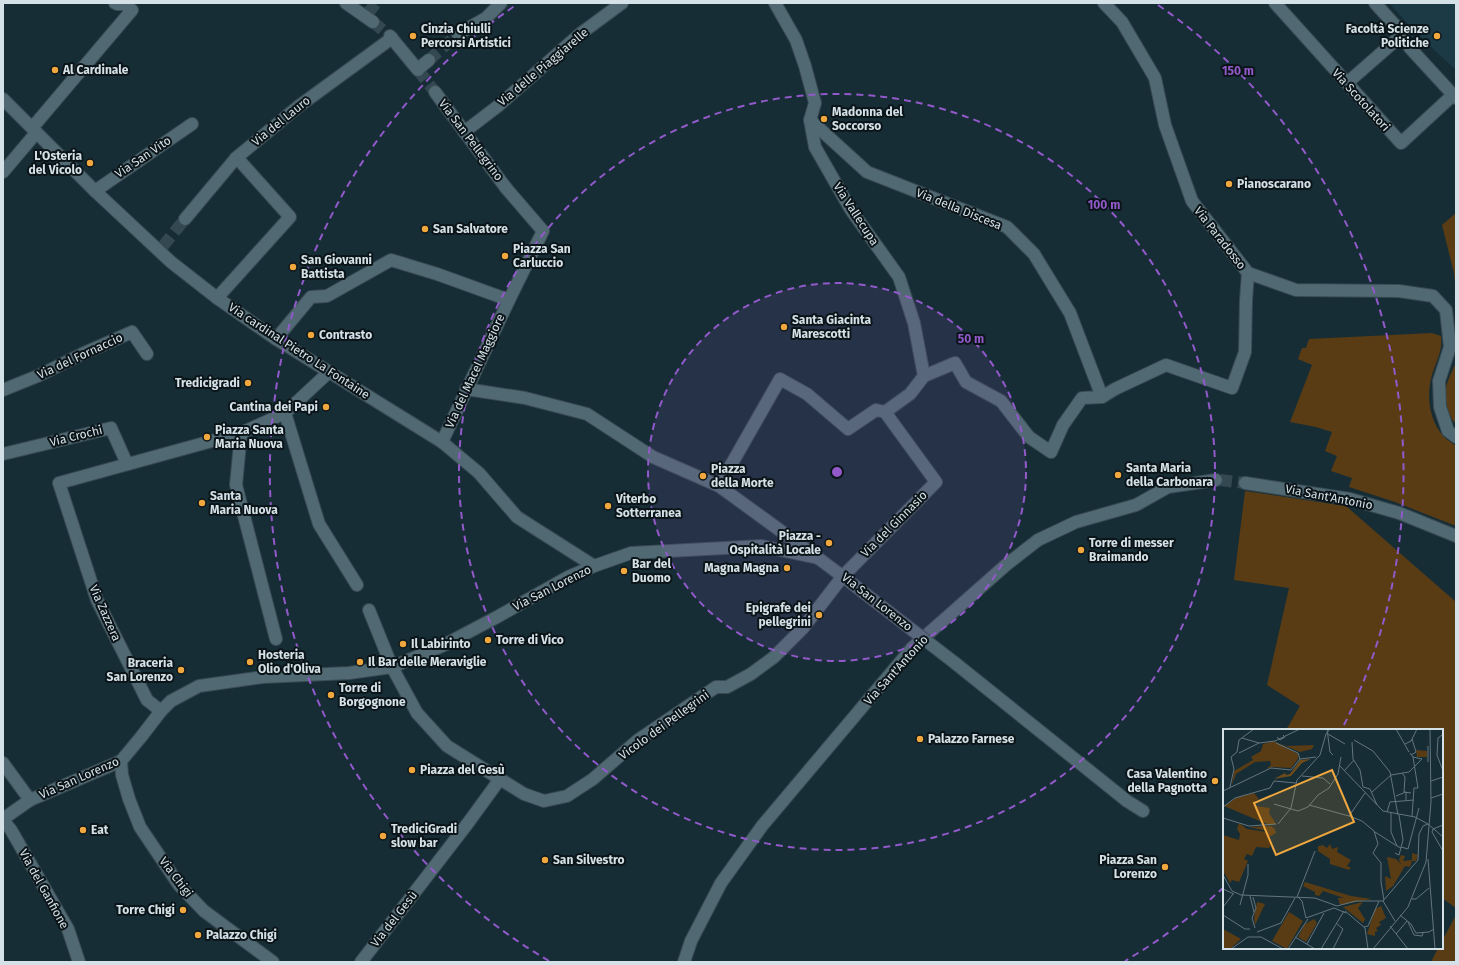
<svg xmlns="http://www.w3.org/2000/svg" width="1459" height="965" viewBox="0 0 1459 965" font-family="'Fira Sans',sans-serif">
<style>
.built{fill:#1c3946}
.green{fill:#593c14}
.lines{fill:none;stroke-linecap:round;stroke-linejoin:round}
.street-tunnel{stroke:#334851;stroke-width:12;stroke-dasharray:12 6;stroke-linecap:butt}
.lane-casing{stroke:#384a52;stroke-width:14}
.street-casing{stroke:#384a52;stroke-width:14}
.lane{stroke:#516973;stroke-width:12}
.street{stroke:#516973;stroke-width:12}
.street-bridge-casing{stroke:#384a52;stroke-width:14;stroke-linecap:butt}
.street-bridge{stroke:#516973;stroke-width:12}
.ring{fill:none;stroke:#9159c9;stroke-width:2;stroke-dasharray:7 5}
.poi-dot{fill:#f0a73e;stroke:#0b1418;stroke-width:1.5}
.labels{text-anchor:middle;stroke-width:4;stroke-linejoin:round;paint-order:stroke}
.poi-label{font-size:12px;font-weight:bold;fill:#d4e1e7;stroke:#0b1418;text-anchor:start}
.street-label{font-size:12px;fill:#d4e1e7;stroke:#0b1418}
.inset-road{fill:none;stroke:#63757d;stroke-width:1}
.view{fill:#f0a73e;fill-opacity:0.15;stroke:#f0a73e;stroke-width:2}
.inset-edge{fill:none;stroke:#d4e1e7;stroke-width:2}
.centre{fill:#9159c9;stroke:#0b1418;stroke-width:2}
.ring-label{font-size:12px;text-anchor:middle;font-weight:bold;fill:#9159c9;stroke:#0b1418;stroke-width:4;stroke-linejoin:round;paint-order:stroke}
</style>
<rect width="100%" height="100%" fill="#172d36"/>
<polygon class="built" points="1389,3 1456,3 1456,70 1416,33"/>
<g class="green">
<polygon points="1456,213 1456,293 1454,273 1442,225"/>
<path d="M1432 333 1441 336C1443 351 1436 361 1432 375 1426 396 1429 420 1444 437 1447 440 1452 443 1456 446V526L1395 502 1349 487 1352 478 1331 471 1337 456 1325 451 1332 432 1316 427 1290 422 1312 365 1298 359 1302 348H1306L1309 339Z"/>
<path d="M1456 362V423C1452 421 1451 417 1449 413 1440 391 1448 382 1456 362Z"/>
<polygon points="1245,491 1346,506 1456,602 1456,908 1442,898 1442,730 1286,730 1300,706 1267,685 1289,588 1234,580"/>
<polygon points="1456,915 1456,962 1431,962 1438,948 1442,948 1442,941"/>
</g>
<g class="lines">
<g class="street-tunnel">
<polyline points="368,13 376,3"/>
<polyline points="373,22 390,36"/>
<polyline points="429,60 458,34"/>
<polyline points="418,70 435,92"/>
<polyline points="163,246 185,219"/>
<polyline points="1220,480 1245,483"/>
</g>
<g class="lane-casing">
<g id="lane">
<polyline points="775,3 796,40 805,66 815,103 810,120 815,147 851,210 899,277 914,323 924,376 910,394 885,412"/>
<polyline points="1104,3 1122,22 1155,78 1165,125 1192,201 1248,273 1296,290 1399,291 1433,296 1446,310 1450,347 1439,381 1440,407 1448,431 1456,437"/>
<polyline points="1275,3 1401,143 1453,95"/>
<polyline points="1410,48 1456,98"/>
<polyline points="1347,83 1403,34 1375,3"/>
<polyline points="810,120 867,172 1007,227 1034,254 1070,313 1102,397"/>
<polyline points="95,191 192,124"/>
<polyline points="276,339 311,297 327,296 391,260 437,274 509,300"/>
<polyline points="924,376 955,363 966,382 1001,401 1029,437 1051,452 1063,425 1082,398 1102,397 1115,389 1166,365 1232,388 1245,352 1246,300 1248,273"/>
<polyline points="466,389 525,398 587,414 653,457 719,486 818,558"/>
<polyline points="3,390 40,375 82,354 132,332 147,354"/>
<polyline points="285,413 319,524 357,585"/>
<polyline points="241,433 236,485 276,639"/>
<polyline points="442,442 509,300 543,231 506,188"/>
<polyline points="3,454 111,428 127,464"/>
<polyline points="719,486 780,379 807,394 848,429 876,410 885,412"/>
<polyline points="369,610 392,667 417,713 447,746 524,794 544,801 567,796 593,779 638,740 716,687 727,687 751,674 774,657 803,628 843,576 936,482 885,412"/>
<polyline points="161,711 147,700 97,600 59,483 241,433 285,413 329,372"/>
<polyline points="3,763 30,800"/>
<polyline points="3,820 11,830 68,929 79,962"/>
<polyline points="361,962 468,823 500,779"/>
</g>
</g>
<g class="street-casing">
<g id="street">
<polyline points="346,3 373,22"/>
<polyline points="458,34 486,18 501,3"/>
<polyline points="390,36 418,70"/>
<polyline points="418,69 429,60"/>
<polyline points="435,92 506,188"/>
<polyline points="3,99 95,191 171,262 217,298 276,339 442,442 479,473 517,517 594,566"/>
<polyline points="32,128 132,10 124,4 117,4 115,3"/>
<polyline points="464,132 498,106 580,34 622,3"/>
<polyline points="3,172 36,133"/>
<polyline points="185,219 236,158 299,106 392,38"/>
<polyline points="217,298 290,217 239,160 236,158"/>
<polyline points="1245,483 1350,499 1399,513 1456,536"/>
<polyline points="955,663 1127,801 1143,811"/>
<polyline points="121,761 122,775 129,799 140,827 179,885 204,911 273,962"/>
<polyline points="3,819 30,800 121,761 141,737 161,711 171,701 199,686 263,677 349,673 392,667 442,646 497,617 568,577 594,566 631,553 762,546 818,558 850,582"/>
<polyline points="684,962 691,941 721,883 762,826 912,648 1006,565 1038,540 1076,522 1136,505 1168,487 1216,480"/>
</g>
</g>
<use href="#lane" class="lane"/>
<use href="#street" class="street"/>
<g class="street-bridge-casing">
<polyline id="street-bridge" points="850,582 955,663"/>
</g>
<use href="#street-bridge" class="street-bridge"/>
</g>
<circle cx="837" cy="472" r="189" fill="#9159c9" fill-opacity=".12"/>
<g class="ring">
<circle cx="837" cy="472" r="189"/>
<circle cx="837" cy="472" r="378"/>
<path d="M1224 887A567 567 0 0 1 1125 961M549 961A567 567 0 0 1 516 5M1158 5A567 567 0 0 1 1342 729"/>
</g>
<g class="poi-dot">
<circle cx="413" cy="36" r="4"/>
<circle cx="1437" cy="36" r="4"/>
<circle cx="55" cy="70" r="4"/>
<circle cx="824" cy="119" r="4"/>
<circle cx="90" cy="163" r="4"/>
<circle cx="1229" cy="184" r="4"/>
<circle cx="425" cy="229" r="4"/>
<circle cx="505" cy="256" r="4"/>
<circle cx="293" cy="267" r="4"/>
<circle cx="784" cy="327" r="4"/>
<circle cx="311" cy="335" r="4"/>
<circle cx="248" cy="383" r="4"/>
<circle cx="326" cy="407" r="4"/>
<circle cx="207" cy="437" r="4"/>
<circle cx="1118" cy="475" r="4"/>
<circle cx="703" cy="476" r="4"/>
<circle cx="202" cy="503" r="4"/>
<circle cx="608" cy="506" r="4"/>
<circle cx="829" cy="543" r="4"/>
<circle cx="1081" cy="550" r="4"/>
<circle cx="787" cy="568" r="4"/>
<circle cx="624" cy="571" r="4"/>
<circle cx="819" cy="615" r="4"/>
<circle cx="488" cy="640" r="4"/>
<circle cx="403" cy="644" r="4"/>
<circle cx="250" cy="662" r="4"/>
<circle cx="360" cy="662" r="4"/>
<circle cx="181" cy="670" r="4"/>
<circle cx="331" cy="695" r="4"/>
<circle cx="920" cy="739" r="4"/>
<circle cx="412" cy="770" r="4"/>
<circle cx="1215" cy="781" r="4"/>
<circle cx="83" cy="830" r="4"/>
<circle cx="383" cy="836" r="4"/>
<circle cx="545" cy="860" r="4"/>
<circle cx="1165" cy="867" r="4"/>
<circle cx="183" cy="910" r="4"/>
<circle cx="198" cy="935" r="4"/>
</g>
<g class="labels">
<g class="poi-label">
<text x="421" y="33">Cinzia Chiulli<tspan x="421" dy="14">Percorsi Artistici</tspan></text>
<text x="1429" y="33" text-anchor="end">Facoltà Scienze<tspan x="1429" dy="14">Politiche</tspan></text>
<text x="63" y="74">Al Cardinale</text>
<text x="832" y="116">Madonna del<tspan x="832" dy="14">Soccorso</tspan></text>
<text x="82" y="160" text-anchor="end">L'Osteria<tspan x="82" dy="14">del Vicolo</tspan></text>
<text x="1237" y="188">Pianoscarano</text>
<text x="433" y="233">San Salvatore</text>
<text x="513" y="253">Piazza San<tspan x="513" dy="14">Carluccio</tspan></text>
<text x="301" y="264">San Giovanni<tspan x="301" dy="14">Battista</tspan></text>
<text x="792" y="324">Santa Giacinta<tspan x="792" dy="14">Marescotti</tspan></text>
<text x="319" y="339">Contrasto</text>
<text x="240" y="387" text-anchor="end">Tredicigradi</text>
<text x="318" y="411" text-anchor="end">Cantina dei Papi</text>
<text x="215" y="434">Piazza Santa<tspan x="215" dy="14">Maria Nuova</tspan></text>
<text x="1126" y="472">Santa Maria<tspan x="1126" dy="14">della Carbonara</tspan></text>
<text x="711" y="473">Piazza<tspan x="711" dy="14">della Morte</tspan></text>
<text x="210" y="500">Santa<tspan x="210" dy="14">Maria Nuova</tspan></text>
<text x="616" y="503">Viterbo<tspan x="616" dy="14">Sotterranea</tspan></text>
<text x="821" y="540" text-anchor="end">Piazza -<tspan x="821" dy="14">Ospitalità Locale</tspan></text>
<text x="1089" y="547">Torre di messer<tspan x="1089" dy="14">Braimando</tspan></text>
<text x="632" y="568">Bar del<tspan x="632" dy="14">Duomo</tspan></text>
<text x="779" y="572" text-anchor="end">Magna Magna</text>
<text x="811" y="612" text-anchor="end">Epigrafe dei<tspan x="811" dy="14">pellegrini</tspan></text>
<text x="496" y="644">Torre di Vico</text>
<text x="411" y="648">Il Labirinto</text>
<text x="258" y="659">Hosteria<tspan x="258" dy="14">Olio d'Oliva</tspan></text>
<text x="368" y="666">Il Bar delle Meraviglie</text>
<text x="173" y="667" text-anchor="end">Braceria<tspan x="173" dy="14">San Lorenzo</tspan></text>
<text x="339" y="692">Torre di<tspan x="339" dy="14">Borgognone</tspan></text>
<text x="928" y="743">Palazzo Farnese</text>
<text x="420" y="774">Piazza del Gesù</text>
<text x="1207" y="778" text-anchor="end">Casa Valentino<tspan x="1207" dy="14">della Pagnotta</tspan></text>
<text x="391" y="833">TrediciGradi<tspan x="391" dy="14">slow bar</tspan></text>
<text x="91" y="834">Eat</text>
<text x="553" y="864">San Silvestro</text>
<text x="1157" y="864" text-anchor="end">Piazza San<tspan x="1157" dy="14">Lorenzo</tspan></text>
<text x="175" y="914" text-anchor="end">Torre Chigi</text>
<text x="206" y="939">Palazzo Chigi</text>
</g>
<g class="street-label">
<text transform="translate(543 67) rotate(-40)" y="4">Via delle Piaggiarelle</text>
<text transform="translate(1361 100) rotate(48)" y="4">Via Scotolatori</text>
<text transform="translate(281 121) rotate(-39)" y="4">Via del Lauro</text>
<text transform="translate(471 140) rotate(53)" y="4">Via San Pellegrino</text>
<text transform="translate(143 157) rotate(-34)" y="4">Via San Vito</text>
<text transform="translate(959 209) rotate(22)" y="4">Via della Discesa</text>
<text transform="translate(856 214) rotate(57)" y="4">Via Vallecupa</text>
<text transform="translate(1220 238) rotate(52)" y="4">Via Paradosso</text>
<text transform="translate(299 351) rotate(33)" y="4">Via cardinal Pietro La Fontaine</text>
<text transform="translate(80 356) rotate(-25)" y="4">Via del Fornaccio</text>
<text transform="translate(475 371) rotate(-65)" y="4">Via del Macel Maggiore</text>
<text transform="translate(76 436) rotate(-14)" y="4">Via Crochi</text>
<text transform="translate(1329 497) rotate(11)" y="4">Via Sant'Antonio</text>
<text transform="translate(894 524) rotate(-45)" y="4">Via del Ginnasio</text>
<text transform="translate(552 588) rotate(-27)" y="4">Via San Lorenzo</text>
<text transform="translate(877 602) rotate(38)" y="4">Via San Lorenzo</text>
<text transform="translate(105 613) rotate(66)" y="4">Via Zazzera</text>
<text transform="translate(896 670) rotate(-48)" y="4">Via Sant'Antonio</text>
<text transform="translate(664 725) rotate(-36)" y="4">Vicolo dei Pellegrini</text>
<text transform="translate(79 778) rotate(-24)" y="4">Via San Lorenzo</text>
<text transform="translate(176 877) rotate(53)" y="4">Via Chigi</text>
<text transform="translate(44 889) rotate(61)" y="4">Via del Ganfione</text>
<text transform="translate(394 919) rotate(-52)" y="4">Via del Gesù</text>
</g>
</g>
<g transform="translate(1223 729)">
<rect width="220" height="220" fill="#172d36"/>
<path d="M205 0 204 28H194L193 21 204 22ZM51 12 75 25V30L68 39 49 38 43 40 48 36 47 32 32 33 13 45 9 56 11 42 30 31 28 28 38 22 40 15ZM55 14 64 17 91 16 89 20 77 23ZM31 64 36 70 32 72V77L47 79 46 84 53 95 48 96 39 93 1 77 13 69ZM16 94 24 100 44 103 49 114 46 119 33 118 29 127 24 125 21 130 25 132 16 153 9 151 7 154 0 142V106L16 111 17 105 14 100ZM48 97 52 100 53 104 46 108 44 102 26 98ZM107 115 109 120 115 118 114 123 128 131 124 137 128 139 126 141 107 135V130L95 122V117L100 116 104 119ZM189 124 195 126 193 132H189L187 138 182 137 170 157 163 162 162 147 168 150 164 128 173 130 178 135 176 131 178 126 182 127 180 132 189 131ZM82 153 128 167 149 170 117 176 115 169H121L100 162 96 167 92 166V163L80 157ZM34 173 42 175 32 196 31 189ZM140 173 135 179 142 190 140 194 120 178ZM158 177 163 189 156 193 158 196 153 199 155 202 152 203V207L144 205 152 180ZM66 183 80 192 64 220 49 212ZM91 190 94 194 83 213 75 208 82 195ZM0 200 18 210 7 220H0Z" fill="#593c14"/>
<path d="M88 30 79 34 68 47 51 50 62 44 63 46 67 45 77 31Z" fill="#6d4b1b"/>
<path class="inset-road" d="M104 0 107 23 110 26M173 0 186 23M105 5 122 15M219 6 215 9 214 26 220 42M54 8 57 11 62 8 60 6M19 9 36 14 52 12M131 11 150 22 167 43 175 86M52 12 77 0M129 13 130 30 137 41 140 58 147 60 154 76M53 14 75 24 77 30M182 15 188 12 194 0M16 24 36 14M187 24 190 28 199 30M188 26 193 23 189 10M77 30 93 28M205 33V17M116 36 160 82 192 88 205 95 200 97 196 105 195 131 160 172M121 42 131 31M179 44 182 48 181 63 188 64M79 47 100 49 107 55M208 52 220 48M7 58 11 40 8 28 14 23 16 11 31 0M0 62 48 39 68 41 77 30M149 63 168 46 186 43 199 30M173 67 183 63V71M208 69 220 65M51 75 75 82 85 78 95 66 106 59 115 45 118 28M86 76 126 87 139 92 151 102 155 115 150 124 158 134V153L161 171M0 78 12 69 47 59 51 52 73 54M164 83 167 73 191 71M168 84V103L174 117 178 119M126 87 142 64M189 87 191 59H195L190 28M0 89 26 97 53 95M55 95 68 79 74 51 97 26 103 5 107 0M205 95 220 108M220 96 210 100 209 103 220 122M152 103 174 117M178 118 185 120 196 79M172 124 176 126 180 111 176 86M205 130 212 220M0 146 9 162 18 166 92 169 114 177 133 172H160L172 192M0 160 11 165M27 167 31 183M30 168 33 179 29 189 32 199M74 168 92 122M75 168 79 172 83 189 111 179 123 184M189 170H193L206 159M17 176 25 146V135M0 178 10 165M122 182 142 199 145 220M0 186 22 200H27M177 186 188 195 193 204 206 203 211 200M185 193 191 206 199 207 200 204M167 197 185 220M141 198 145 197 156 172M34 203 58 194 72 169M173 205 184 192M25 208H38L60 220M72 208 92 220M84 215 101 184M8 220 25 208M65 220 85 190M98 220 121 182M110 220 120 200 113 194M150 220 185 178 203 133 208 73 207 0"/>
<path class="view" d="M109 41 131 93 53 126 31 74Z"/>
<rect width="220" height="220" class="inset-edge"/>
</g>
<circle cx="837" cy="472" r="6" class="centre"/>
<g class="ring-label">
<text x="1238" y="75">150 m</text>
<text x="1104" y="209">100 m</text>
<text x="971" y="343">50 m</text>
</g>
<rect width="1459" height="965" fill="none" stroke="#d4e1e7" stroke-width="8"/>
</svg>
